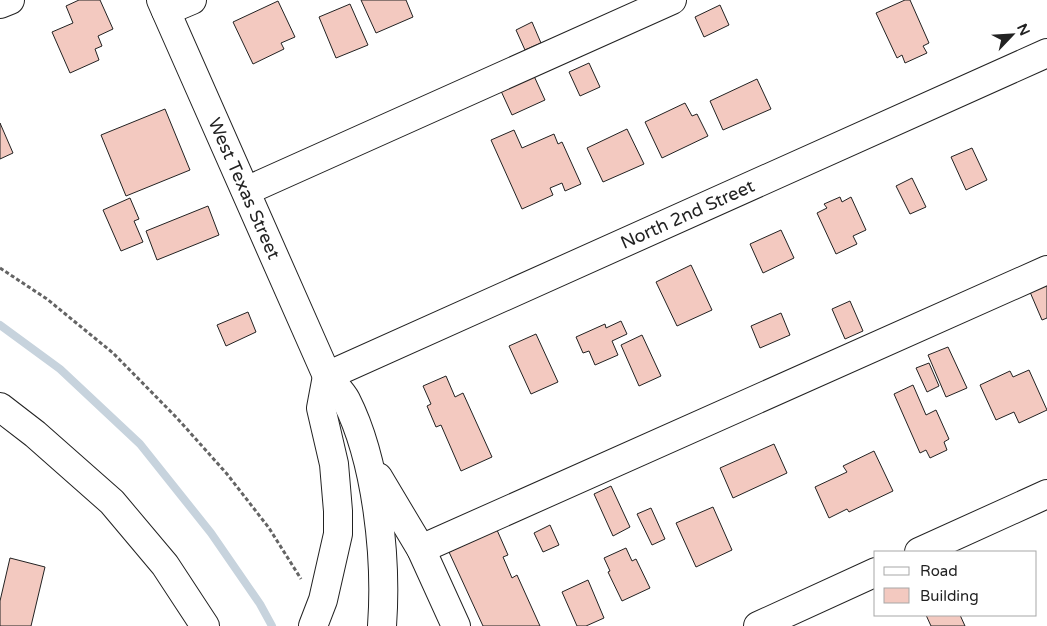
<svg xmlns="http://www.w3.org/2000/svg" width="1047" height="626" viewBox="0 0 1047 626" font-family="'Varela Round',sans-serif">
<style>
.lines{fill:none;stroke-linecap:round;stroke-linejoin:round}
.stream{stroke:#c7d3dd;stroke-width:8}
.building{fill:#f3c9c0;stroke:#222}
.minor-casing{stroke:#222;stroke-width:30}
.path{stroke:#646464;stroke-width:3;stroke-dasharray:4 2.5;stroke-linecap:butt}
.minor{stroke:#fff;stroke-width:28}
.labels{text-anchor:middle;stroke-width:4;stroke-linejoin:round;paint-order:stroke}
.street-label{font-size:18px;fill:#222;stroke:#fff}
</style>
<rect width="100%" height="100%" fill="#fff"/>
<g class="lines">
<polyline class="stream" points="0,325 60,369 140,444 211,533 260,604 272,626"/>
</g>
<g class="building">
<polygon points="79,0 100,0 113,29 98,36 102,46 95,49 99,60 70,73 52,32 73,23 66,6"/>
<polygon points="361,0 406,0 413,17 376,33"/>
<polygon points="905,0 910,0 929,43 923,46 927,53 905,63 902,55 897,58 876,13"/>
<polygon points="278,1 295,37 281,43 284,49 253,64 233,22"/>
<polygon points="350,4 368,45 336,58 319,17"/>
<polygon points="720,5 729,25 704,37 695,17"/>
<polygon points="532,22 541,43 525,50 516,30"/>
<polygon points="589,63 600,87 580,96 569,72"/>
<polygon points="534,76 545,100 512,115 501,91"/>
<polygon points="757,79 771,109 723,130 710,101"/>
<polygon points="685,103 692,116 697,114 708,136 662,158 645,122"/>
<polygon points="165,109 190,170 126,196 101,135"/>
<polygon points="0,123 13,153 0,159"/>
<polygon points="627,129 644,164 603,182 587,148"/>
<polygon points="514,130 522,148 554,134 558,144 562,142 581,184 565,191 562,183 550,188 553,195 522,209 491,140"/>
<polygon points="972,148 987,180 966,190 951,157"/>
<polygon points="912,178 926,207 910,214 896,186"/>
<polygon points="840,197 842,202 851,197 866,230 853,236 857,244 836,254 817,213 827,208 824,204"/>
<polygon points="130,198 139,219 134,221 143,242 121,251 103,210"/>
<polygon points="208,206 219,235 157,260 146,231"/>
<polygon points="781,230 794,258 763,273 750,244"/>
<polygon points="691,265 712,310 677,326 656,282"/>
<polygon points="1047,284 1047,318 1042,320 1030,292"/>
<polygon points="850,301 863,331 845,339 832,309"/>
<polygon points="248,312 256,332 226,346 217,325"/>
<polygon points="781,313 790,335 760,348 751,326"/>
<polygon points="621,321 627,334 612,341 618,355 595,365 589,351 583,353 576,337 605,324 606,328"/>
<polygon points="536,334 558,382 531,394 509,346"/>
<polygon points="642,335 661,376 639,386 621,345"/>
<polygon points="948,347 967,388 946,397 928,355"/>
<polygon points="929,363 939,386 927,392 916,368"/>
<polygon points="1029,370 1047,410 1019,423 1014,412 996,420 980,385 1010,371 1013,377"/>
<polygon points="446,376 455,397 463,393 492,457 461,471 441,425 436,427 427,406 431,404 423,386"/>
<polygon points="913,385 926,415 936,410 949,439 944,442 947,450 930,458 926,450 920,453 894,394"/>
<polygon points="774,444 787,473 733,498 720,468"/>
<polygon points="874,451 893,491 849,512 847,509 829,518 815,487 847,472 843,466"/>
<polygon points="611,486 630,527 613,536 594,494"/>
<polygon points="713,507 732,550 696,567 676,523"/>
<polygon points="651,508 665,539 652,545 637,514"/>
<polygon points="550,525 559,545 543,552 534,533"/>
<polygon points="497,530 508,555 503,557 512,578 517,575 540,626 483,626 449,552"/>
<polygon points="626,548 632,561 636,559 650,588 622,601 608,572 610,571 604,558"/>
<polygon points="10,558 45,567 31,626 0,626 0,601"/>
<polygon points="588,580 604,618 586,626 577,626 562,592"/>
<polygon points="926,615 960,615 965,626 931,626"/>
</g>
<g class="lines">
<g class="minor-casing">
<g id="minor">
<path id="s1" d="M161 0 327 376C333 384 342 392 346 400 377 461 387 558 382 626"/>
<polyline points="0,4 10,0"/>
<polyline points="166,11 192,0"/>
<polyline points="246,191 672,0"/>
<path id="s2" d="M327 376 1047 53"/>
<polyline points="0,407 35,434 112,502 165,565 205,626"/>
<polyline points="378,477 421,549 456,626"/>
<polyline points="421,549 1047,270"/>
<polyline points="919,552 1047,494"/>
<polyline points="313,626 323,600 338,534 338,511 334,464 321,408 327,376"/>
<polyline points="758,626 876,572"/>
</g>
</g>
<polyline class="path" points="0,268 47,299 113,353 177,418 227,474 269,528 301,579"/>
<use href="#minor" class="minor"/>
</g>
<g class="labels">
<g class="street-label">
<text dy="6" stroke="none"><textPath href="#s1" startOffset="206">West Texas Street</textPath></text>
<text dy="6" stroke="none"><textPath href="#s2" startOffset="395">North 2nd Street</textPath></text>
</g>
</g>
<rect x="874" y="551" width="162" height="65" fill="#ffffff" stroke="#a7a7a7"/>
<rect x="884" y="567" width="25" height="8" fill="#ffffff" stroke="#a7a7a7"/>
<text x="920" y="576" font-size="15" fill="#222222">Road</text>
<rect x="884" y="588" width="25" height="15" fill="#f3c9c0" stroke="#a7a7a7"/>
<text x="920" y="601" font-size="15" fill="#222222">Building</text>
<g transform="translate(1012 35) rotate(65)" stroke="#ffffff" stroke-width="4" paint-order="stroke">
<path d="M0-4L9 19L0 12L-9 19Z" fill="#222222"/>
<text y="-8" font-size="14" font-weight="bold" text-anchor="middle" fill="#222222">N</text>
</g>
</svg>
